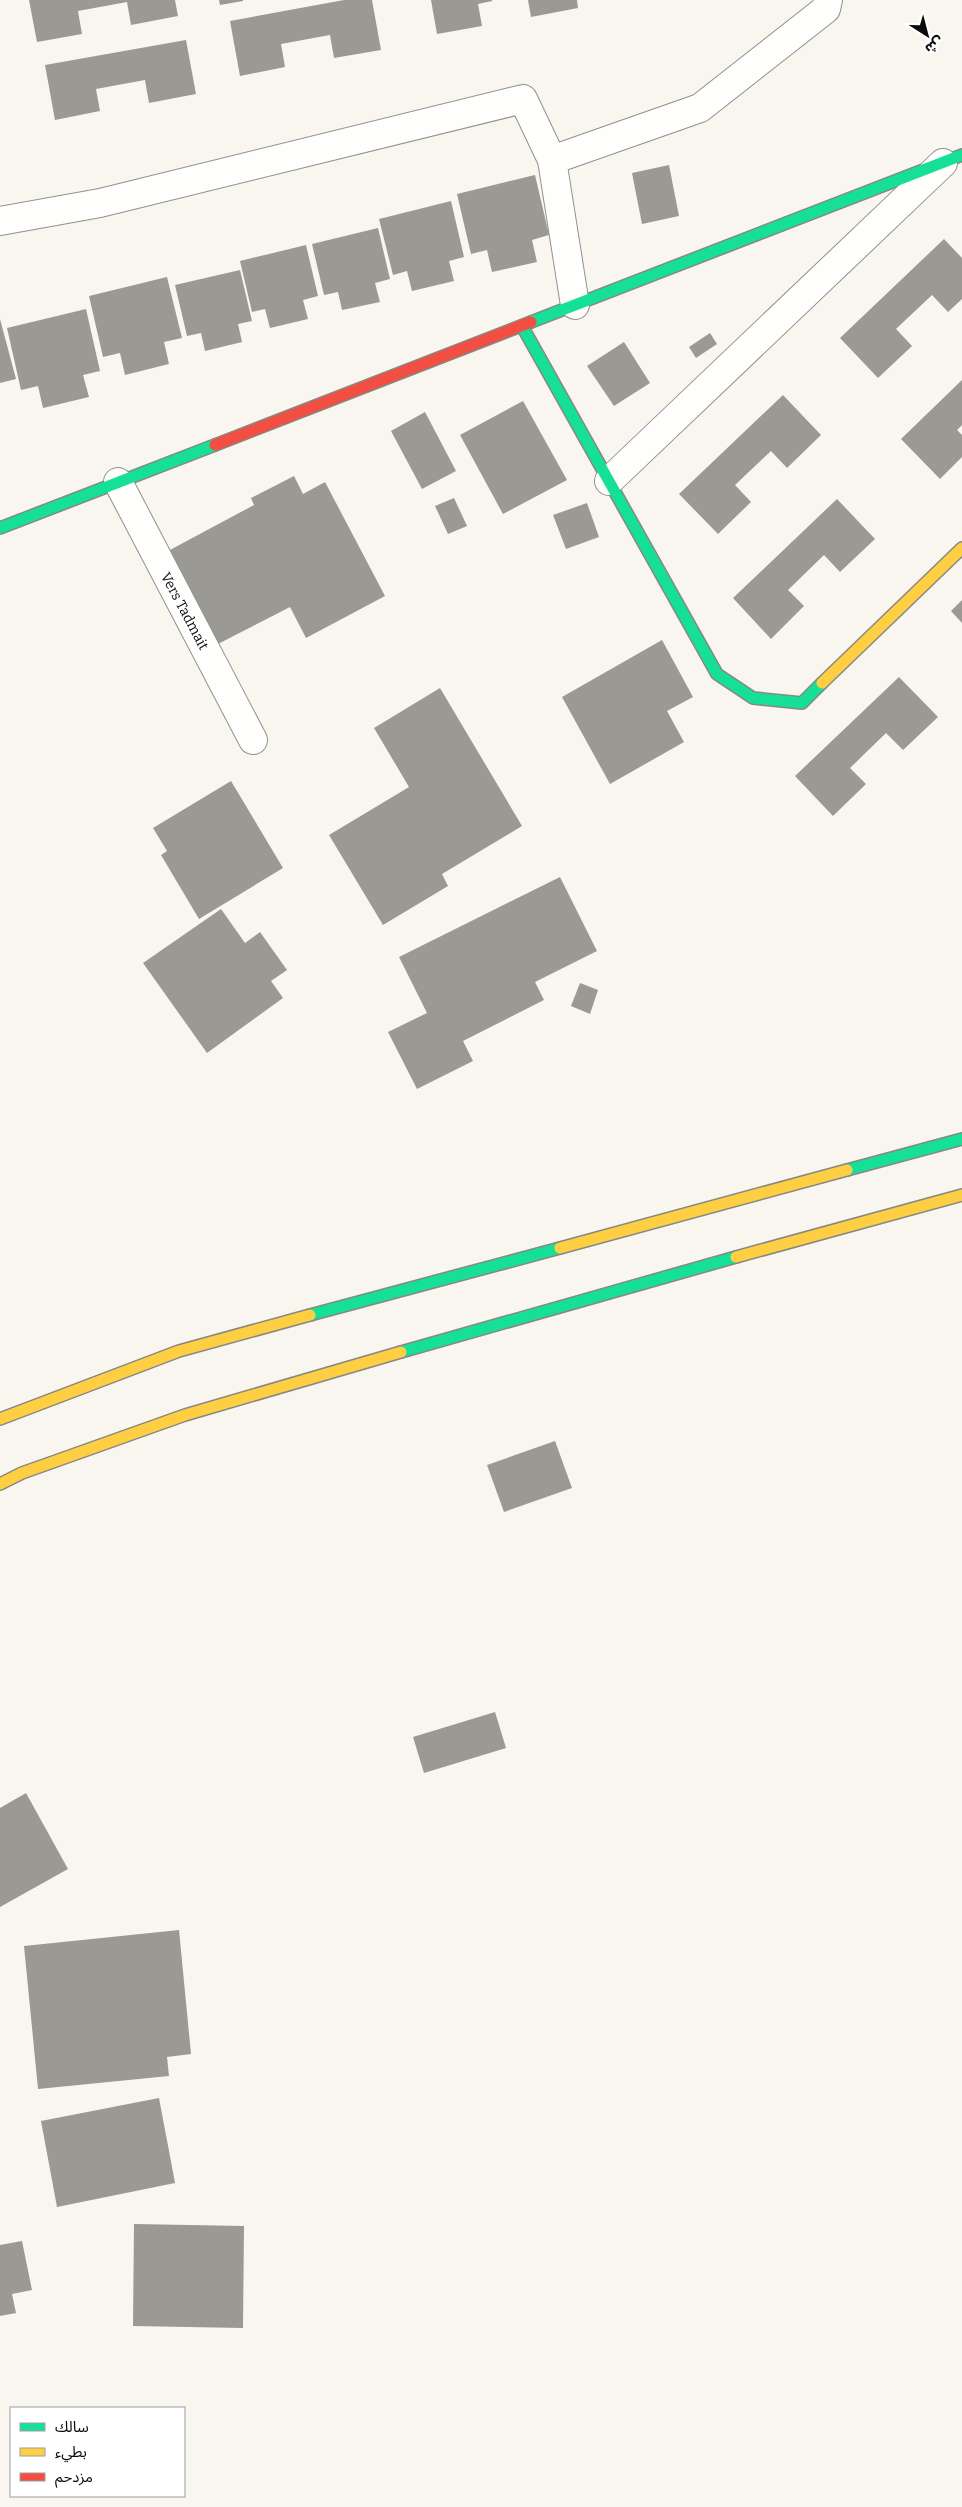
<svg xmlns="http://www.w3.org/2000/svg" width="962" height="2507" viewBox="0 0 962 2507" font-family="Bitter,'Noto Sans Arabic',serif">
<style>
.building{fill:#9b9994}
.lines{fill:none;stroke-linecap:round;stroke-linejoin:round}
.street-casing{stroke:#91908d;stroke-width:30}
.fast-casing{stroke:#888783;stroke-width:14}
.slow-casing{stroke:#888783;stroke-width:14}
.jam-casing{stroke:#888783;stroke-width:14}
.street{stroke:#fefefc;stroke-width:28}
.fast{stroke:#16e098;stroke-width:11}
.slow{stroke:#ffcf43;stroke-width:11}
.jam{stroke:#f24e42;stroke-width:11}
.labels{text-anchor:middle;stroke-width:5;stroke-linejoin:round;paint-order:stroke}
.street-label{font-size:14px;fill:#0a0a0a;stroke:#fff}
</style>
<rect width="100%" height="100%" fill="#f8f6ee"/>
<g class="building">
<polygon points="29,0 175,0 178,16 131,25 127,2 78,11 82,34 37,42"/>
<polygon points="219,0 243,0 243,1 220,5"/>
<polygon points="344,0 372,0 381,50 334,58 330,35 281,44 285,67 240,76 230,21"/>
<polygon points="431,0 492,0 492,1 478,4 482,26 437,34"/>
<polygon points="528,0 577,0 578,8 531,17"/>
<polygon points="186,40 196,94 149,103 145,80 96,89 100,111 55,120 45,65"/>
<polygon points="669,165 679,216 642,224 632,173"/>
<polygon points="535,175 549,235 532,240 537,262 492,272 487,250 471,254 457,194"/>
<polygon points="451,201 464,257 449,261 454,281 412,291 407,271 393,275 379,219"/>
<polygon points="378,228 390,279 375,283 380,302 342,310 338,292 324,295 312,244"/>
<polygon points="944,239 962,258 962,299 948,312 932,295 896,329 912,346 878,378 840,338"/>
<polygon points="306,245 318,296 303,300 308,319 270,328 265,309 252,312 240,261"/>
<polygon points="240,270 252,321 238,324 242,342 205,351 201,333 187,336 175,285"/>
<polygon points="167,277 182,338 164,342 169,364 125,375 120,353 103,357 89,296"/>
<polygon points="86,309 100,371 83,375 89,397 43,408 38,386 21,390 7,328"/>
<polygon points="0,319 16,379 0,383"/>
<polygon points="710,333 717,344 696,358 689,347"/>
<polygon points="624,342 650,383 614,406 587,366"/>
<polygon points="962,380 962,425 957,430 962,435 962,457 940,479 901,439"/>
<polygon points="783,395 821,435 787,468 771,451 735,485 751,502 718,534 679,494"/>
<polygon points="523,401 567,480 503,514 460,435"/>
<polygon points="425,412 456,471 422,489 391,431"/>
<polygon points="294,476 303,494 325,482 385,596 306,638 290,607 216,645 168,551 254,505 251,498"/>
<polygon points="454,498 467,526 448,534 435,506"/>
<polygon points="837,499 875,539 840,572 824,555 788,590 804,606 771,639 733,598"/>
<polygon points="587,503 599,537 566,549 553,515"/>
<polygon points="962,600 962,623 951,611"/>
<polygon points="662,640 693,697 667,711 684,742 610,784 562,697"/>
<polygon points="899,677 938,717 903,750 886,733 850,768 866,784 833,816 795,776"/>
<polygon points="440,688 522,826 442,874 448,886 383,925 329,835 409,787 374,728"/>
<polygon points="231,781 283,868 199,919 161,855 167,851 153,828"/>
<polygon points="560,877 597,951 535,982 544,1000 463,1041 473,1061 417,1089 388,1032 427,1013 399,957"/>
<polygon points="221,909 245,943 260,932 287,970 271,981 283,998 207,1053 143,963"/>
<polygon points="580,983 598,990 590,1014 571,1006"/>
<polygon points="555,1441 572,1488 504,1512 487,1465"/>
<polygon points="495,1712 506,1748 424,1773 413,1737"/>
<polygon points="26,1793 68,1869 0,1907 0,1808"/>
<polygon points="179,1930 191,2054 167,2057 169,2076 38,2089 24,1946"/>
<polygon points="159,2098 175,2183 57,2207 41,2121"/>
<polygon points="134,2224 244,2226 243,2328 133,2326"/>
<polygon points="22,2241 32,2290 12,2294 16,2313 0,2316 0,2245"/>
</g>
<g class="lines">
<g class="street-casing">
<g id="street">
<polyline points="0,221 100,203 523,99 552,160"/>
<polyline points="575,305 552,160 700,108 826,9 828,0"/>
<polyline points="609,481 943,163"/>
<polyline points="118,482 253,740"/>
</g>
</g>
<g class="fast-casing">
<g id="fast">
<polyline points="531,322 962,155"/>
<polyline points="522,326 717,674 753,698 802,703 822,683"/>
<polyline points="0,528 215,445"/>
<polyline points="847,1170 962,1139"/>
<polyline points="310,1315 560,1248"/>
<polyline points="401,1352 736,1257"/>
</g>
</g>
<g class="slow-casing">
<g id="slow">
<polyline points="822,683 962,548"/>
<polyline points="560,1248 847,1170"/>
<polyline points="736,1257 962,1195"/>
<polyline points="0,1419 179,1351 310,1315"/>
<polyline points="0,1484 22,1473 185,1415 401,1352"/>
</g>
</g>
<g class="jam-casing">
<polyline id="jam" points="215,445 531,322"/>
</g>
<use href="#street" class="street"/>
<use href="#fast" class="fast"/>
<use href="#slow" class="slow"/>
<use href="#jam" class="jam"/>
</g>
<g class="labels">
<g class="street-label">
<text transform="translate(185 611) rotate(62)" y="5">Vers Tadmait</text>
</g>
</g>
<rect x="10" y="2407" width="175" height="90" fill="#ffffff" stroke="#9d9d9d"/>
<rect x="20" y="2423" width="25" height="8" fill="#16e098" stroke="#9d9d9d"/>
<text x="55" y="2432" font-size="15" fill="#0a0a0a">سالك</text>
<rect x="20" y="2448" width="25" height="8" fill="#ffcf43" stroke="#9d9d9d"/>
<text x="55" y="2457" font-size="15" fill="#0a0a0a">بطيء</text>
<rect x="20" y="2473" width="25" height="8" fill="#f24e42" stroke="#9d9d9d"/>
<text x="55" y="2482" font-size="15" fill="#0a0a0a">مزدحم</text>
<g transform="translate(927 35) rotate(144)" stroke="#ffffff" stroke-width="4" paint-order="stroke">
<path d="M0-4L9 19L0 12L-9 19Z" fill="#0a0a0a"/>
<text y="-8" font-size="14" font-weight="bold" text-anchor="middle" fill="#0a0a0a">ش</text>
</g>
</svg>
